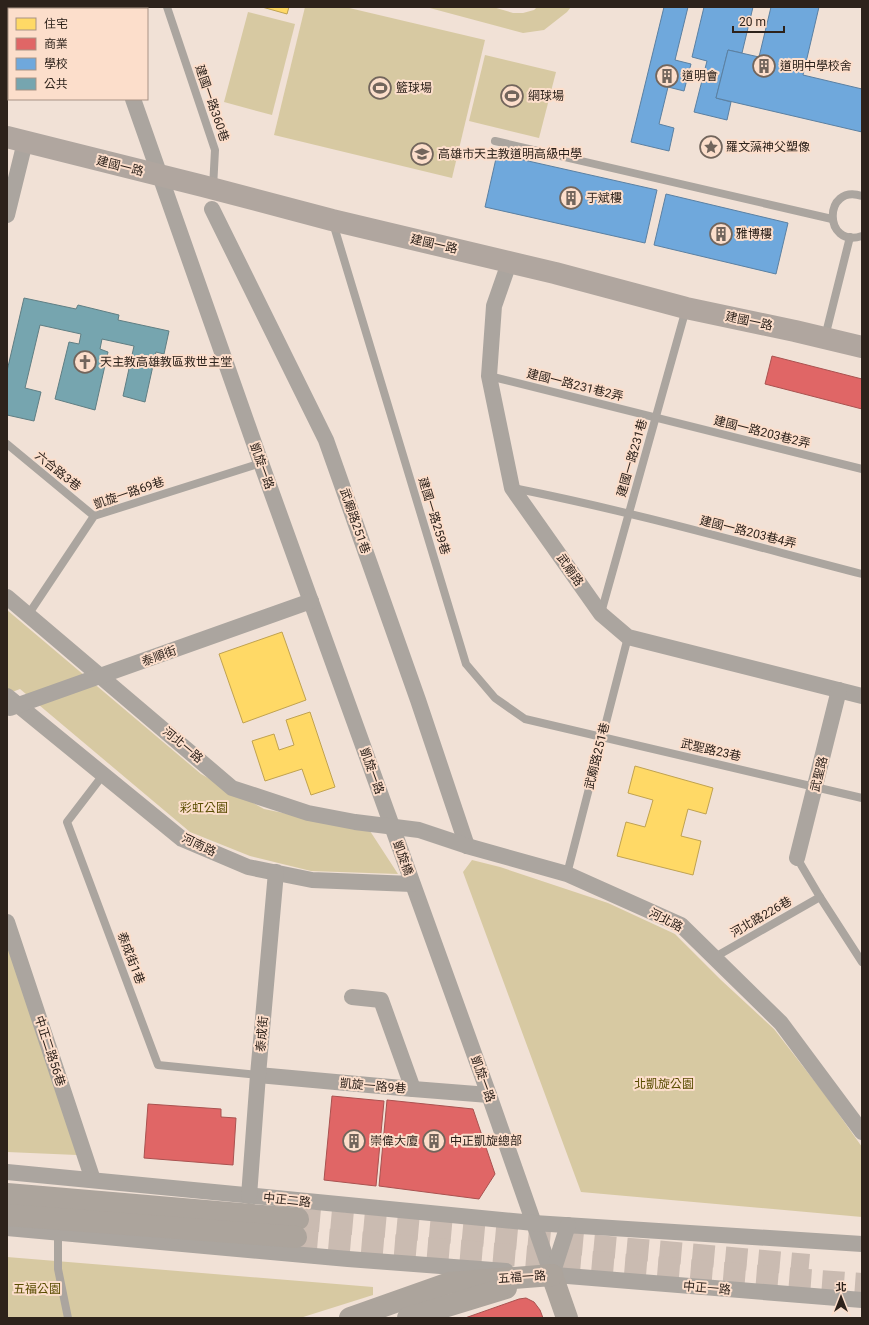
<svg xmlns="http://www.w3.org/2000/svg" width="869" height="1325" viewBox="0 0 869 1325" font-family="Roboto,'Noto Sans TC',sans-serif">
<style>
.green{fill:#d7c9a2}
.homes{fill:#ffd966;stroke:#c0a250}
.shops{fill:#e06666;stroke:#aa5250}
.schools{fill:#6fa8dc;stroke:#5b80a2}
.public{fill:#76a5af;stroke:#607e83}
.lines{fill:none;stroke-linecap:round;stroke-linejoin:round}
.secondary-tunnel{stroke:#cabbb1;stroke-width:22;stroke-dasharray:22 11;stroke-linecap:butt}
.lane{stroke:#aba59f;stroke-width:8}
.street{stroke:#aba59f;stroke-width:16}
.secondary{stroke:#aca49c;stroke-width:22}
.primary{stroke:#b0a69f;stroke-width:22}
.labels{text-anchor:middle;stroke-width:4;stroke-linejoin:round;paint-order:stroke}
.poi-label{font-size:12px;fill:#2d221b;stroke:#fcdecb;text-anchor:start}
.street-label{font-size:12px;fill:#2d221b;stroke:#fcdecb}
.park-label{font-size:12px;fill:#594c00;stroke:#fcdecb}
</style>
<rect width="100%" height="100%" fill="#f1e1d6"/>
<g class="green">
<polygon points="305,7 345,7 485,40 452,178 274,135"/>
<polygon points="426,7 493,7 513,13 523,13 534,10 537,7 571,7 567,12 544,30 523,33"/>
<polygon points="248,12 295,24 272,115 224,102"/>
<polygon points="485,55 556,72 539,138 469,121"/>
<polygon points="7,610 201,774 264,809 370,831 398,874 311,871 250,856 190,832 20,689 7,694"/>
<polygon points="472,860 500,867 608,903 675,934 721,980 774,1029 826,1096 862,1147 862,1217 581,1192 463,872"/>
<polygon points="7,941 77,1155 7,1152"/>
<polygon points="7,1257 373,1287 373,1295 300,1318 7,1318"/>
</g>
<g class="homes">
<polygon points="262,7 289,7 287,14"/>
<polygon points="282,632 306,700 243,723 219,654"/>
<polygon points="310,712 335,787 311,795 302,769 265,781 252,741 274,734 279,750 294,745 286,720"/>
<polygon points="635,766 713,788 706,814 688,809 681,836 701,841 693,875 617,856 626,822 645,827 653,800 628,793"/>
</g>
<g class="shops">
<polygon points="772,356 862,379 862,409 765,384"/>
<polygon points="332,1096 384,1101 376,1186 324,1180"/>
<polygon points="387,1100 473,1109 495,1174 479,1199 379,1186"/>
<polygon points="148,1104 221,1109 221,1117 236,1118 233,1165 144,1158"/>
<polygon points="526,1298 534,1302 540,1310 543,1318 465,1318 519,1299"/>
</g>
<g class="schools">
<polygon points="664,7 688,7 675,60 691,64 684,91 668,87 659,124 674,128 669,151 631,142"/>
<polygon points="704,7 753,7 742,53 728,50 716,98 731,102 727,120 694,112 707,61 692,57"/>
<polygon points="771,7 819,7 803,75 862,89 862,132 716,98 728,50 759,57"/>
<polygon points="497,154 657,190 645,243 485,207"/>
<polygon points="666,194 788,223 776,274 654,245"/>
</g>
<polygon class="public" points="24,298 76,309 78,305 119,315 118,320 169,331 164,354 156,352 145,402 123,396 134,346 102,339 100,349 108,352 95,410 55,399 69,342 79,344 81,334 40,325 25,388 41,392 34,421 7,415 7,371"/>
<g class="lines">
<g class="secondary-tunnel">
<polyline points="298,1219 809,1265"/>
<polyline points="296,1237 807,1280 862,1284"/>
</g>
<g class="lane">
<polyline points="26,7 28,7"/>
<polyline points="167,7 215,150 213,188"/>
<polyline points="495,141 832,219"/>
<path d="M862 196C823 183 823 249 862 236"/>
<polyline points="333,223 466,664 495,698 525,719 862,798"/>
<polyline points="825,337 850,237"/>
<polyline points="489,376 862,469"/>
<polyline points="7,444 94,516"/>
<path d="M513 488C630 511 746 544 862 574"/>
<polyline points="601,613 686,309"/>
<polyline points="28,615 94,516 261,463"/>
<polyline points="103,775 67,822 158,1065 258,1075"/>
<polyline points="797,858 820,897 862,962"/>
<polyline points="567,874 628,637"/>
<polyline points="715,957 820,897"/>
<polyline points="58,1232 58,1269 68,1318"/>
</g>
<g class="street">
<polyline points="101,7 102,9"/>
<polyline points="133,99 261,463 489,1095 552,1275"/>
<polyline points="212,209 326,440 418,700 467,846"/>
<polyline points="7,215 25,142"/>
<polyline points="509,263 494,306 489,376 512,488 601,614 628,637 862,696"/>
<polyline points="7,597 232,788 308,813 355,822 419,830 467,846 567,874 681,925 781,1023 862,1132"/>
<polyline points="7,696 182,839 248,867 312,880 412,884"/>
<polyline points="10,708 311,601"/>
<polyline points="797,858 839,690"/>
<polyline points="7,922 93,1180"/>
<polyline points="352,997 381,1000 413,1089"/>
<polyline points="258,1075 413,1089 489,1095"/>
<polyline points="7,1172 534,1223 862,1244"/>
<polyline points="249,1196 258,1075 276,872"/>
<polyline points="7,1228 348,1259 506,1271"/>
<polyline points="543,1274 862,1300"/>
<polyline points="552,1275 568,1225"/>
</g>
<g class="secondary">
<polyline points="7,1194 298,1219"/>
<polyline points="7,1215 296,1237"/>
<polyline points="552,1275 567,1318"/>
<polyline points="350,1318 449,1283 552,1275"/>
<polyline points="408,1318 506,1288"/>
</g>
<polyline class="primary" points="7,137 203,186 332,220 555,273 686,308 795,331 862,347"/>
</g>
<defs>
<g id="building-ring" transform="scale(1.15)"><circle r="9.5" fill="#fcdecb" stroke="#72655c" stroke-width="1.5"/><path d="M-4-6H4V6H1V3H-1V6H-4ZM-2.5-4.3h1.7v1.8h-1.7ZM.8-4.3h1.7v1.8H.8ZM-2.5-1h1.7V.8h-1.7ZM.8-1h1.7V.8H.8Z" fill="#72655c"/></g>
<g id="stadium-ring" transform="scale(1.15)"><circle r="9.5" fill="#fcdecb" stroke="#72655c" stroke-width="1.5"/><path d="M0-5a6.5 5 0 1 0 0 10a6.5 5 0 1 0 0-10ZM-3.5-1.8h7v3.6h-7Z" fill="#72655c"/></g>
<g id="sight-ring" transform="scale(1.15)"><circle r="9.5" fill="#fcdecb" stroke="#72655c" stroke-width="1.5"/><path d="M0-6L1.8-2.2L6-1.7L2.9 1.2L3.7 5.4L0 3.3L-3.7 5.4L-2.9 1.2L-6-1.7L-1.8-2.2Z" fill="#72655c"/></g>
<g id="school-ring" transform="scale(1.15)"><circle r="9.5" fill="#fcdecb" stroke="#72655c" stroke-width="1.5"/><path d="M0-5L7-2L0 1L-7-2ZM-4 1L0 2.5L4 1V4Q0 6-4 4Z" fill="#72655c"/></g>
<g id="church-ring" transform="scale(1.15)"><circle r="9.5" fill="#fcdecb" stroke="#72655c" stroke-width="1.5"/><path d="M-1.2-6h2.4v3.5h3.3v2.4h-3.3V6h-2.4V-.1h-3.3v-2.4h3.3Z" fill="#72655c"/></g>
</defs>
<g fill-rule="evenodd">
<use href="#building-ring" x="764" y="66"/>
<use href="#building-ring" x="667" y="76"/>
<use href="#stadium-ring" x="380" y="88"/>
<use href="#stadium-ring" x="512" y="96"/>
<use href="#sight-ring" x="711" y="147"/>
<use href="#school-ring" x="422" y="154"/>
<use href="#building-ring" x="571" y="198"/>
<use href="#building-ring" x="721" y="234"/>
<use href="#church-ring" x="85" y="362"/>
<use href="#building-ring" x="354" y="1141"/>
<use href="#building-ring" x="434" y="1141"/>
</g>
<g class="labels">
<g class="poi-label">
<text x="780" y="70">道明中學校舍</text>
<text x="682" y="80">道明會</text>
<text x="396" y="92">籃球場</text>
<text x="528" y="100">網球場</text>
<text x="726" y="151">羅文藻神父塑像</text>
<text x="438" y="158">高雄市天主教道明高級中學</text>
<text x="586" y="202">于斌樓</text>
<text x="736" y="238">雅博樓</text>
<text x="100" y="366">天主教高雄教區救世主堂</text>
<text x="370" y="1145">崇偉大廈</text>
<text x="450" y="1145">中正凱旋總部</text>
</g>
<g class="street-label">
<text transform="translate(212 103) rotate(71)" y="4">建國一路360巷</text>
<text transform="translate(120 166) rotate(14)" y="4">建國一路</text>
<text transform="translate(434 244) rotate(13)" y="4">建國一路</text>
<text transform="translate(749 321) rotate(12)" y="4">建國一路</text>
<text transform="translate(575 385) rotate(14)" y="4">建國一路231巷2弄</text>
<text transform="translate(762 432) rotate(14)" y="4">建國一路203巷2弄</text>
<text transform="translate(632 458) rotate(-74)" y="4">建國一路231巷</text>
<text transform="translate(262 466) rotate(70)" y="4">凱旋一路</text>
<text transform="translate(58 471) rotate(39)" y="4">六合路3巷</text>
<text transform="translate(129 493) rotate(-19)" y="4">凱旋一路69巷</text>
<text transform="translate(434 516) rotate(73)" y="4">建國一路259巷</text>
<text transform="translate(355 521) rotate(71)" y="4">武廟路251巷</text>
<text transform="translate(748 532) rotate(14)" y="4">建國一路203巷4弄</text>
<text transform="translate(570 570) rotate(55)" y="4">武廟路</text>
<text transform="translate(159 656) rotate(-20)" y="4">泰順街</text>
<text transform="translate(183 745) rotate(40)" y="4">河北一路</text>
<text transform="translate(711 750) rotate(13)" y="4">武聖路23巷</text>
<text transform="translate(597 756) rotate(-76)" y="4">武廟路251巷</text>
<text transform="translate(372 771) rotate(70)" y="4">凱旋一路</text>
<text transform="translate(819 774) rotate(-76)" y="4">武聖路</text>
<text transform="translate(199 845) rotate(25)" y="4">河南路</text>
<text transform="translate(403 858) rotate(70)" y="4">凱旋橋</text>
<text transform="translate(761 917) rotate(-30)" y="4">河北路226巷</text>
<text transform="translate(666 920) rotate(27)" y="4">河北路</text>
<text transform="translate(131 958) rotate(69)" y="4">泰成街1巷</text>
<text transform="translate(262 1034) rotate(-85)" y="4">泰成街</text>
<text transform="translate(50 1051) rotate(72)" y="4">中正二路56巷</text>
<text transform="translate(483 1079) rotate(70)" y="4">凱旋一路</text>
<text transform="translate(373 1086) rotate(5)" y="4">凱旋一路9巷</text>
<text transform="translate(287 1200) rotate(6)" y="4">中正二路</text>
<text transform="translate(522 1277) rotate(-4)" y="4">五福一路</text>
<text transform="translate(707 1288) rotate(5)" y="4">中正一路</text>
</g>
<g class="park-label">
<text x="204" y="812">彩虹公園</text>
<text x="664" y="1088">北凱旋公園</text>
<text x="37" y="1293">五福公園</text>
</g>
</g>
<rect width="869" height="1325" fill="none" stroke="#2d221b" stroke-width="16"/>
<rect x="8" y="8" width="140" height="92" fill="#fcdecb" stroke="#a99385"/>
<rect x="16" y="18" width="20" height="12" fill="#ffd966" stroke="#a99385"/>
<text x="44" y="28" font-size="12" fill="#2d221b">住宅</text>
<rect x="16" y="38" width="20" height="12" fill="#e06666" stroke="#a99385"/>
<text x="44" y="48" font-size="12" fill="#2d221b">商業</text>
<rect x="16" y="58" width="20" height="12" fill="#6fa8dc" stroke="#a99385"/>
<text x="44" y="68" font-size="12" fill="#2d221b">學校</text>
<rect x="16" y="78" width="20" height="12" fill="#76a5af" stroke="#a99385"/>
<text x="44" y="88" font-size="12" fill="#2d221b">公共</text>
<g transform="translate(841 1297)" stroke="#fcdecb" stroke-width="3" paint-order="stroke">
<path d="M0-3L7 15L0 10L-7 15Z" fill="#2d221b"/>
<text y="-6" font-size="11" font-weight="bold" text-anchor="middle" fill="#2d221b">北</text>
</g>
<path d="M733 26v6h51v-6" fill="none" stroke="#2d221b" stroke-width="2"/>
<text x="739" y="26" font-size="12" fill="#2d221b" stroke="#fcdecb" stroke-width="3" paint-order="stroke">20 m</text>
</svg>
